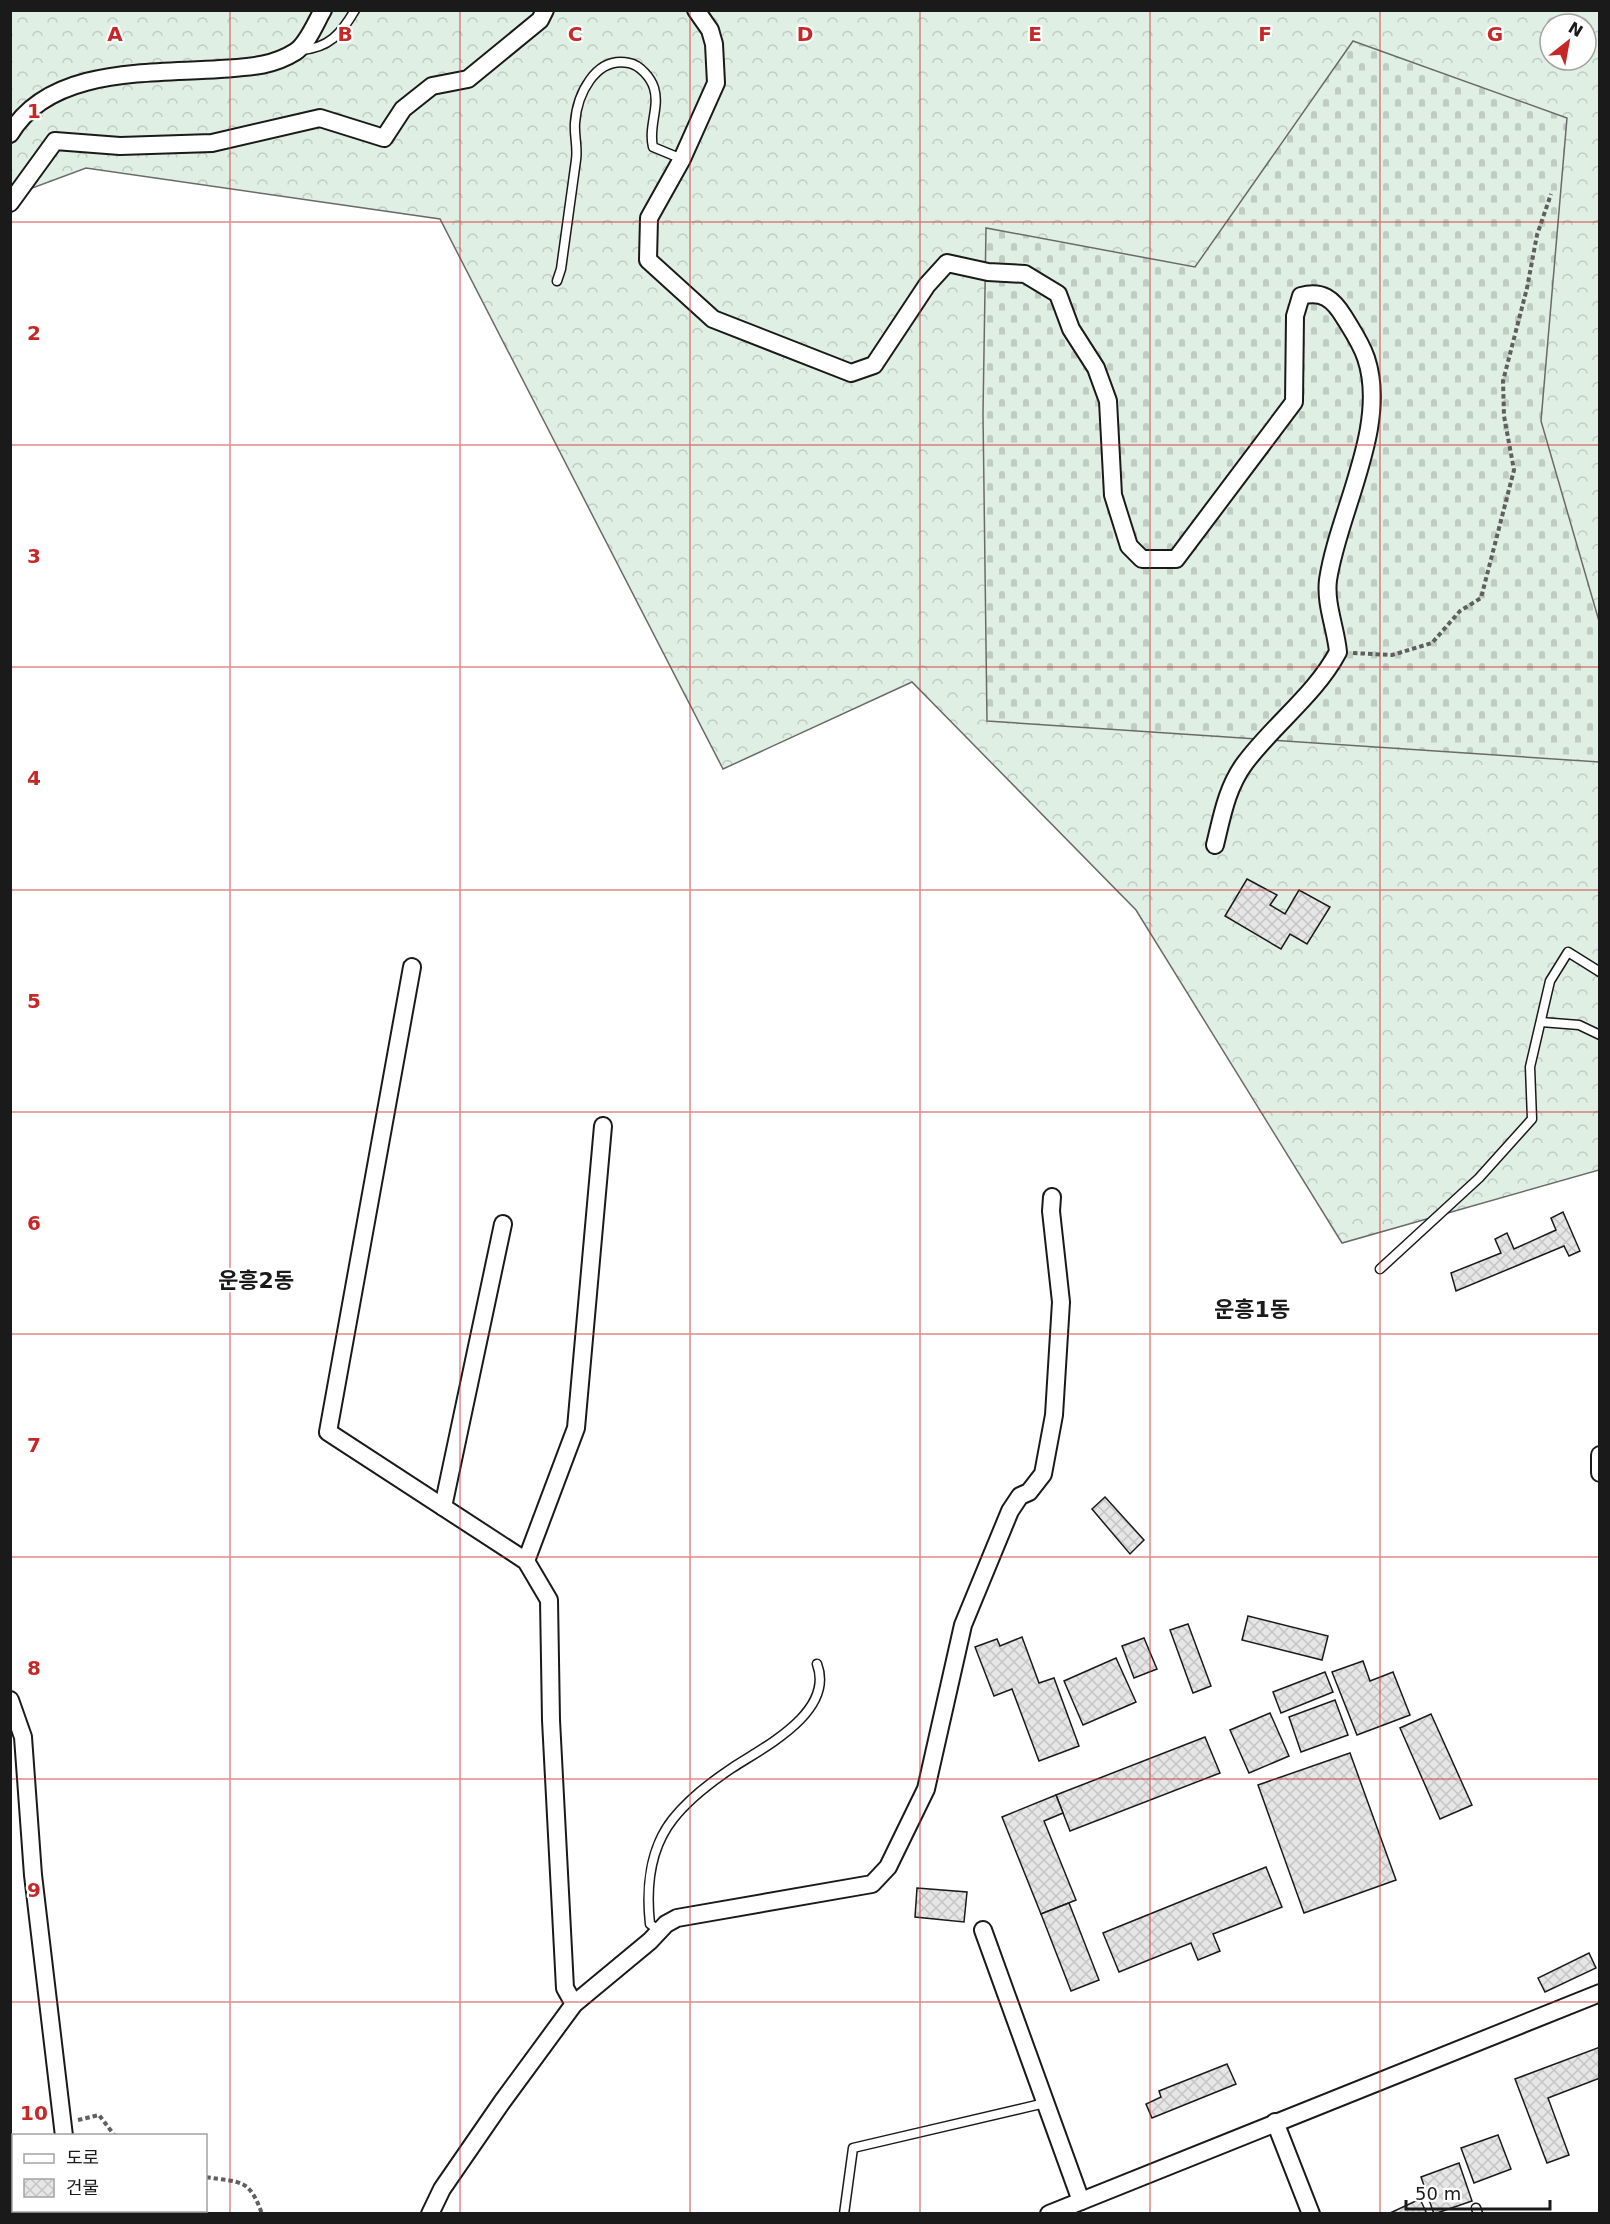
<svg xmlns="http://www.w3.org/2000/svg" width="1610" height="2224" viewBox="0 0 1610 2224" font-family="'DejaVu Sans','Noto Sans KR',sans-serif">
<style>
.forest{fill:url(#forest-crowns);stroke:#6a6a6a;stroke-width:1.5;fill-rule:evenodd}
.cemetery{fill:url(#cemetery-stones);stroke:#6a6a6a;stroke-width:1.5}
.building{fill:url(#building-cross-hatch);stroke:#1a1a1a;stroke-width:1.5}
.lines{fill:none;stroke-linecap:round;stroke-linejoin:round}
.service-casing{stroke:#1a1a1a;stroke-width:11}
.minor-casing{stroke:#1a1a1a;stroke-width:20}
.path{stroke:#5f5f5f;stroke-width:4;stroke-dasharray:4.5 3;stroke-linecap:butt}
.service{stroke:#fff;stroke-width:8}
.minor{stroke:#fff;stroke-width:16}
.grid{fill:none;stroke:#c62828;stroke-width:1.5;stroke-opacity:0.55}
.labels{text-anchor:middle;stroke-width:4.5;stroke-linejoin:round;paint-order:stroke}
.neighbourhood-label{font-size:22px;font-weight:bold;fill:#1a1a1a;stroke:#fff}
.grid-label{font-size:20px;text-anchor:middle;font-weight:bold;fill:#c62828;stroke:#fff;stroke-width:4.5;stroke-linejoin:round;paint-order:stroke}
</style>
<defs>
<pattern id="forest-crowns" width="20" height="18" patternUnits="userSpaceOnUse" patternTransform="scale(1.5)"><rect width="20" height="18" fill="#e0efe3"/><path d="M2 6a3 3 0 1 1 6 0M12 15a3 3 0 1 1 6 0" fill="none" stroke="#c0ccc2"/></pattern>
<pattern id="cemetery-stones" width="16" height="16" patternUnits="userSpaceOnUse" patternTransform="scale(1.5)"><rect width="16" height="16" fill="#e0efe3"/><path d="M2 7V4a2 2 0 0 1 4 0v3zM10 15v-3a2 2 0 0 1 4 0v3z" fill="#c0ccc2"/></pattern>
<pattern id="building-cross-hatch" width="8" height="8" patternUnits="userSpaceOnUse" patternTransform="scale(1.5)"><rect width="8" height="8" fill="#e6e6e6"/><path d="M0 0l8 8M0 8l8-8" fill="none" stroke="#c5c5c5"/></pattern>
</defs>
<rect width="100%" height="100%" fill="#fff"/>
<path class="forest" d="M11 11H1599V1170L1342 1243 1136 910 912 682 723 769 440 219 86 168 11 196ZM1550 24H1586V60H1550Z"/>
<polygon class="cemetery" points="1353,41 1567,118 1541,421 1599,621 1599,762 987,721 983,414 986,228 1195,267"/>
<g class="building">
<polygon points="1247,879 1277,895 1270,905 1285,914 1299,890 1330,907 1307,944 1290,934 1281,949 1225,916"/>
<polygon points="1563,1212 1580,1251 1569,1256 1564,1246 1456,1291 1451,1273 1501,1253 1495,1239 1507,1233 1514,1249 1556,1230 1551,1218"/>
<polygon points="1105,1497 1144,1540 1130,1554 1092,1509"/>
<polygon points="1248,1616 1328,1636 1322,1660 1242,1640"/>
<polygon points="1188,1624 1211,1686 1193,1693 1170,1630"/>
<polygon points="1022,1637 1039,1683 1054,1678 1079,1746 1039,1761 1012,1689 994,1696 975,1647 997,1639 1000,1646"/>
<polygon points="1144,1638 1157,1669 1134,1678 1122,1646"/>
<polygon points="1116,1658 1136,1702 1083,1725 1064,1681"/>
<polygon points="1363,1661 1370,1681 1393,1672 1410,1715 1357,1735 1332,1672"/>
<polygon points="1325,1672 1333,1692 1281,1713 1273,1692"/>
<polygon points="1335,1700 1348,1735 1301,1752 1289,1717"/>
<polygon points="1270,1713 1289,1756 1249,1773 1230,1730"/>
<polygon points="1431,1714 1472,1805 1440,1819 1400,1728"/>
<polygon points="1205,1737 1220,1773 1070,1831 1056,1795"/>
<polygon points="1350,1753 1396,1880 1304,1913 1258,1785"/>
<polygon points="1056,1795 1063,1813 1044,1821 1076,1900 1041,1914 1002,1817"/>
<polygon points="1266,1867 1282,1907 1213,1934 1220,1951 1198,1960 1191,1943 1119,1972 1103,1933"/>
<polygon points="917,1888 967,1892 964,1922 915,1917"/>
<polygon points="1069,1903 1099,1980 1071,1991 1041,1914"/>
<polygon points="1589,1953 1596,1968 1545,1992 1538,1978"/>
<polygon points="1600,2047 1600,2078 1548,2098 1569,2155 1547,2163 1515,2079"/>
<polygon points="1227,2064 1236,2084 1152,2118 1146,2104 1161,2097 1159,2091"/>
<polygon points="1498,2135 1511,2169 1474,2183 1461,2148"/>
<polygon points="1459,2163 1472,2201 1434,2214 1421,2177"/>
<polygon points="1420,2199 1427,2214 1388,2214"/>
</g>
<g class="lines">
<g class="service-casing">
<g id="service">
<path d="M301 50C329 48 341 34 355 10"/>
<path d="M557 281 561 269C566 233 571 196 576 160 578 147 574 136 575 123 577 95 595 56 629 63 640 65 651 78 654 88 660 107 648 127 653 147L682 159"/>
<polyline points="1541,1022 1579,1025 1600,1035"/>
<polyline points="1380,1269 1479,1178 1532,1119 1530,1067 1550,981 1568,952 1600,972"/>
<path d="M660 1931 650 1924C646 1888 650 1848 673 1819 688 1800 711 1782 732 1768 764 1747 835 1712 817 1664"/>
<polyline points="1476,2208 1478,2214"/>
<polyline points="844,2214 853,2148 1045,2103"/>
</g>
</g>
<g class="minor-casing">
<g id="minor">
<path d="M696 10 710 30 714 44 716 83 682 159 649 218 648 260 713 319 851 373 874 365 927 285 947 263 988 272 1025 274 1058 294 1071 329 1096 368 1108 401 1113 495 1129 546 1142 559H1176L1294 402 1295 316 1301 296C1322 290 1333 299 1344 317 1352 330 1361 343 1366 358 1389 426 1338 512 1328 580 1325 604 1336 629 1338 652 1315 695 1274 724 1245 763 1227 787 1222 816 1215 845"/>
<path d="M10 134C50 66 152 74 220 69 247 67 271 67 295 52 307 45 316 22 323 10"/>
<polyline points="10,203 55,141 120,146 212,143 320,118 384,138 403,109 432,86 468,79 540,20 545,10"/>
<polyline points="412,967 328,1432 526,1561 549,1600 551,1720 565,1988 574,2004"/>
<polyline points="1600,1455 1600,1473"/>
<polyline points="443,1507 503,1224"/>
<polyline points="526,1561 576,1428 603,1126"/>
<polyline points="10,1700 23,1737 33,1875 64,2136"/>
<polyline points="983,1930 1081,2201"/>
<polyline points="1275,2122 1311,2214"/>
<polyline points="73,2210 73,2214"/>
<polyline points="430,2214 442,2189 502,2102 574,2004 650,1941 666,1924 677,1918 872,1884 888,1867 926,1789 963,1625 1010,1511 1020,1496 1029,1492 1043,1474 1054,1415 1061,1302 1051,1211 1052,1197"/>
<polyline points="1049,2214 1600,1993"/>
</g>
</g>
<g class="path">
<polyline points="1353,653 1392,655 1432,643 1460,611 1481,598 1514,470 1504,416 1503,381 1527,288 1537,235 1551,194"/>
<polyline points="78,2120 99,2115 115,2136"/>
<path d="M206 2177C240 2183 249 2177 262 2214"/>
</g>
<use href="#service" class="service"/>
<use href="#minor" class="minor"/>
</g>
<path class="grid" d="M230 10V2214M460 10V2214M690 10V2214M920 10V2214M1150 10V2214M1380 10V2214M10 222H1600M10 445H1600M10 667H1600M10 890H1600M10 1112H1600M10 1334H1600M10 1557H1600M10 1779H1600M10 2002H1600"/>
<g class="labels">
<g class="neighbourhood-label">
<text x="256" y="1288">운흥2동</text>
<text x="1252" y="1317">운흥1동</text>
</g>
</g>
<g class="grid-label">
<text x="115" y="41">A</text>
<text x="345" y="41">B</text>
<text x="575" y="41">C</text>
<text x="805" y="41">D</text>
<text x="1035" y="41">E</text>
<text x="1265" y="41">F</text>
<text x="1495" y="41">G</text>
<text x="34" y="118">1</text>
<text x="34" y="340">2</text>
<text x="34" y="563">3</text>
<text x="34" y="785">4</text>
<text x="34" y="1008">5</text>
<text x="34" y="1230">6</text>
<text x="34" y="1452">7</text>
<text x="34" y="1675">8</text>
<text x="34" y="1897">9</text>
<text x="34" y="2120">10</text>
</g>
<rect width="1610" height="2224" fill="none" stroke="#1a1a1a" stroke-width="24"/>
<rect x="12" y="2134" width="195" height="78" fill="#ffffff" stroke="#a3a3a3" stroke-width="1.5"/>
<rect x="24" y="2154" width="30" height="9" fill="#ffffff" stroke="#a3a3a3" stroke-width="1.5"/>
<text x="66" y="2164" font-size="18" fill="#1a1a1a">도로</text>
<rect x="24" y="2179" width="30" height="18" fill="url(#building-cross-hatch)" stroke="#a3a3a3" stroke-width="1.5"/>
<text x="66" y="2194" font-size="18" fill="#1a1a1a">건물</text>
<g transform="translate(1568 42) rotate(31)"><circle r="28" fill="#ffffff" stroke="#a3a3a3" stroke-width="1.5"/>
<path d="M0-4.5L10 22L0 15L-10 22Z" fill="#c62828"/>
<text y="-9" font-size="16" font-weight="bold" text-anchor="middle" fill="#1a1a1a">N</text>
</g>
<path d="M1406 2200v9h144v-9" fill="none" stroke="#1a1a1a" stroke-width="3"/>
<text x="1415" y="2200" font-size="18" fill="#1a1a1a" stroke="#ffffff" stroke-width="4.5" paint-order="stroke">50 m</text>
</svg>
